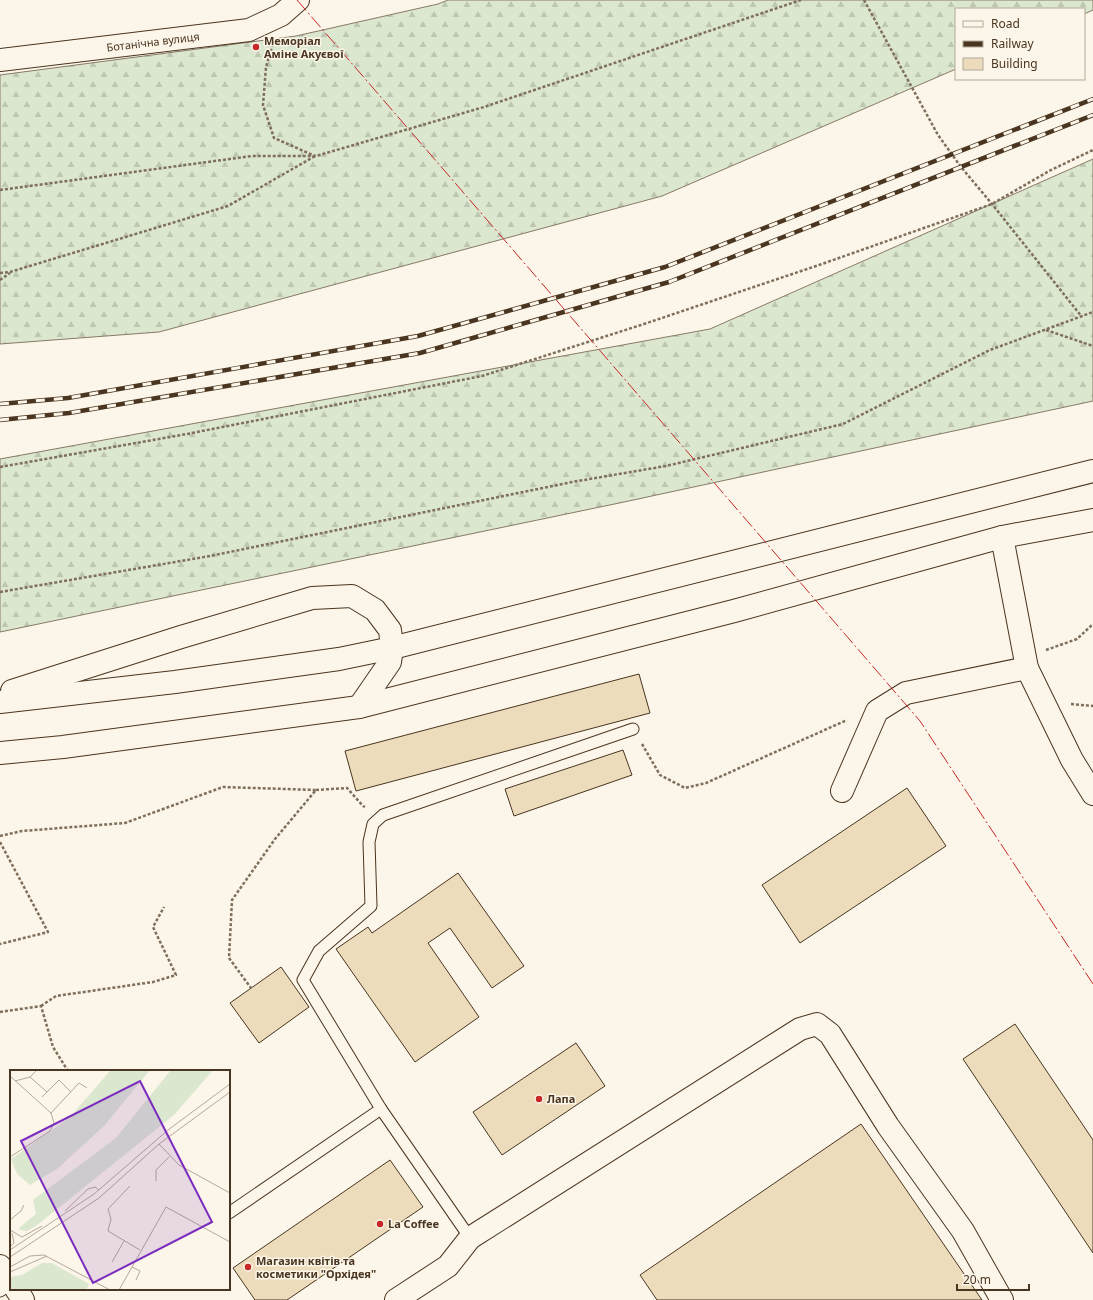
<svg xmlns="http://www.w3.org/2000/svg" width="1093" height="1300" viewBox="0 0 1093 1300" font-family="'Noto Sans',sans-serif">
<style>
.forest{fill:url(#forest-firs);stroke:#887966}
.building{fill:#ecdcbc;stroke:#4a3520}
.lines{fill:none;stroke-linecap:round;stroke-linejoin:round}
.service-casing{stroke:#4a3520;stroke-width:13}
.minor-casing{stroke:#4a3520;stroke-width:24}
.tertiary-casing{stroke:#4a3520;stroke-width:24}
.trunk-casing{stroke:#4a3520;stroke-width:24}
.path{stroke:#7f6f5c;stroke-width:2.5;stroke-dasharray:3 2;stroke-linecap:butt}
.service{stroke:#fbf6e9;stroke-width:11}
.minor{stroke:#fbf6e9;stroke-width:22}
.tertiary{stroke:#fbf6e9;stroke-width:22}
.trunk{stroke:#fbf6e9;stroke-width:22}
.rail-casing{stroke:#4a3520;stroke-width:4.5}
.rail{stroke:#fbf6e9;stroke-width:3;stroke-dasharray:9;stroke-linecap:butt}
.power{stroke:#c62828;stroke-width:1;stroke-dasharray:14 3 2 3;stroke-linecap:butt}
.poi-dot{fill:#c62828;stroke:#fbf6e9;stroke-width:1.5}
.labels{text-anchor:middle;stroke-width:3;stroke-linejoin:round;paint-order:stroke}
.poi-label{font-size:11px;font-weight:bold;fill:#4a3520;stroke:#fbf6e9;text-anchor:start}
.street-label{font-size:11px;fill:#4a3520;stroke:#fbf6e9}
.inset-road{fill:none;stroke:#b4a999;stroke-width:1}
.view{fill:#7b2cbf;fill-opacity:0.15;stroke:#7b2cbf;stroke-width:2}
.inset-edge{fill:none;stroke:#4a3520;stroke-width:2}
</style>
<defs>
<pattern id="forest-firs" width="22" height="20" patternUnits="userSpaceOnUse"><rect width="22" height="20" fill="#dce7d0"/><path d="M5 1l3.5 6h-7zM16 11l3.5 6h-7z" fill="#bec7b2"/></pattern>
</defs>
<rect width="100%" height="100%" fill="#fbf6e9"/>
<g class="forest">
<polygon points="448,0 1093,0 1093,10 1084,14 1084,9 956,9 956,69 662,196 159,332 0,344 0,75 296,36 438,4"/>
<polygon points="1093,159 1093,401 624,502 0,632 0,459 710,329"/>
</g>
<g class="building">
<polygon points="639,674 650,713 356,791 345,751"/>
<polygon points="623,750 632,775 514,816 505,789"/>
<polygon points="907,788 946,846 800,943 762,885"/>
<polygon points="458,873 524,966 492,988 450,928 428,943 479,1017 415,1062 336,949 368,927 372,933"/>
<polygon points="281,967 309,1007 259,1043 230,1003"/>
<polygon points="1015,1024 1093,1140 1093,1253 963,1059"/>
<polygon points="576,1043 605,1086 502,1155 473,1112"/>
<polygon points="861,1124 982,1300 657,1300 640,1275"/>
<polygon points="390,1160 423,1207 287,1300 255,1300 233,1268"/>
</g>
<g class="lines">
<g class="service-casing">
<g id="service">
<polyline points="229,1213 381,1109"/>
<polyline points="470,1238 381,1109 303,980 319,951 371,906 369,842 373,824 383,815 633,729"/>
<polyline points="0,1291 11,1284"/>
</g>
</g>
<g class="minor-casing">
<g id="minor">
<polyline points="1002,537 1027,668 1072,760 1093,794"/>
<polyline points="842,791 877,711 906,693 1027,668"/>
<polyline points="396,1300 448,1266 470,1238 800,1029 817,1024 830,1034 888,1126 963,1231 1002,1300"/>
</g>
</g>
<g class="tertiary-casing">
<g id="tertiary">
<polyline points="0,60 249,30 281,15 298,0"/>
<polyline points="0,1266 11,1282"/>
<polyline points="16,1289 23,1300"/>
</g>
</g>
<g class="trunk-casing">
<g id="trunk">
<polyline points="12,691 181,637 312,598 352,596 375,610 390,630 392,648 390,662 359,707"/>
<polyline points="0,702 175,682 339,659 392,648 1093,471"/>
<polyline points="0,753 63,747 359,707 734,611 1002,537 1093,520"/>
</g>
</g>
<g class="path">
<polyline points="864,0 938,135 961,167 992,204 1082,317"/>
<polyline points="273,44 266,67 263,105 274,138 315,156"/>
<polyline points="0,190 252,156 316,156 484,107 801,0"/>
<polyline points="0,273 10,272 228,206 315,156"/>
<polyline points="0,280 10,273"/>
<polyline points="1046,330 1093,346"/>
<polyline points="0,467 187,434 482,376 644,324 819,265 992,204 1051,170 1093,150"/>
<polyline points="0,592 210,556 572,482 666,466 843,424 990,350 1093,312"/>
<polyline points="1046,650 1077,639 1093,624"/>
<polyline points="1071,704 1093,706"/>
<polyline points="642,744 660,775 685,788 706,783 847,720"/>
<polyline points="316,790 347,788 363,806 365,807"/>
<polyline points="0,836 22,831 125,823 223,787 316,790 275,839 232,900 229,958 251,988"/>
<polyline points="0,842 48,932 0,944"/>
<polyline points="41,1006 56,996 153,982 176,975 153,927 164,907"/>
<polyline points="0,1012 41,1006 53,1047 68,1071"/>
</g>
<use href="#service" class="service"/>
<use href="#minor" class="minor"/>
<use href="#tertiary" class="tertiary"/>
<use href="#trunk" class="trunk"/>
<g class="rail-casing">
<g id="rail">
<polyline points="0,404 68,398 418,336 665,267 1093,99"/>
<polyline points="0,420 69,413 420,353 669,282 1093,115"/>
</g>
</g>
<use href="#rail" class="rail"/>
<polyline class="power" points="297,0 920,721 1093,984"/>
</g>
<g class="poi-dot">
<circle cx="256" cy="47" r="4"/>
<circle cx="539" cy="1099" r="4"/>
<circle cx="380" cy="1224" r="4"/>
<circle cx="248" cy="1267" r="4"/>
</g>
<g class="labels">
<g class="poi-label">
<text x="264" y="45">Меморіал<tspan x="264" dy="13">Аміне Акуєвої</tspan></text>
<text x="547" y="1103">Лапа</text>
<text x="388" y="1228">La Coffee</text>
<text x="256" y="1265">Магазин квітів та<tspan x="256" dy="13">косметики "Орхідея"</tspan></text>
</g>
<g class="street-label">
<text transform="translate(153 42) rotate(-7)" y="4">Ботанічна вулиця</text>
</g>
</g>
<g transform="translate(10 1070)">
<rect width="220" height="220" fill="#fbf6e9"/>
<path d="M101 0H140L94 56 47 99 20 115 7 104 1 89 59 48ZM161 0H203L164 45 26 156 17 161 10 160 9 158 26 144 23 130 106 68ZM32 193H42L79 214 76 220H0V207L12 205Z" fill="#dce7d0"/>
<path class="inset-road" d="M27 0 20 7 37 22M0 6 41 43 44 53 40 61 0 87M5 11 20 7M32 27 49 10 61 22M41 43 69 13 77 18M149 74 169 95 220 123M146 111V100L159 87M120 116 98 139 101 149 98 161 130 180M55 141 78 119 85 117 89 120M0 150 11 141 14 135M0 160 12 167 32 156M0 177 4 173 2 163M0 180 84 124 158 60 220 14M0 187 89 128 149 74 220 22M102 192 114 171M0 197 20 186 34 185 100 220M122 197 130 201 126 210M0 202 37 186M109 220 156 137 220 172"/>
<path class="view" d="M130 11 202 152 83 213 11 71Z"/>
<rect width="220" height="220" class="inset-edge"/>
</g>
<rect x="955" y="8" width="130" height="72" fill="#fbf6e9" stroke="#b4a999"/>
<rect x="963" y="21" width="20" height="6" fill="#fbf6e9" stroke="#b4a999"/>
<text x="991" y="28" font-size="12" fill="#4a3520">Road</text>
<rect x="963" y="41" width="20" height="6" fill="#4a3520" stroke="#b4a999"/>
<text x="991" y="48" font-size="12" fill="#4a3520">Railway</text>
<rect x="963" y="58" width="20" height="12" fill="#ecdcbc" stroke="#b4a999"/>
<text x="991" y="68" font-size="12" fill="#4a3520">Building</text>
<path d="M957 1284v6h72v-6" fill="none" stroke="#4a3520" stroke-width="2"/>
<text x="963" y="1284" font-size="12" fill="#4a3520" stroke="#fbf6e9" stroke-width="3" paint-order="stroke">20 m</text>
</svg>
